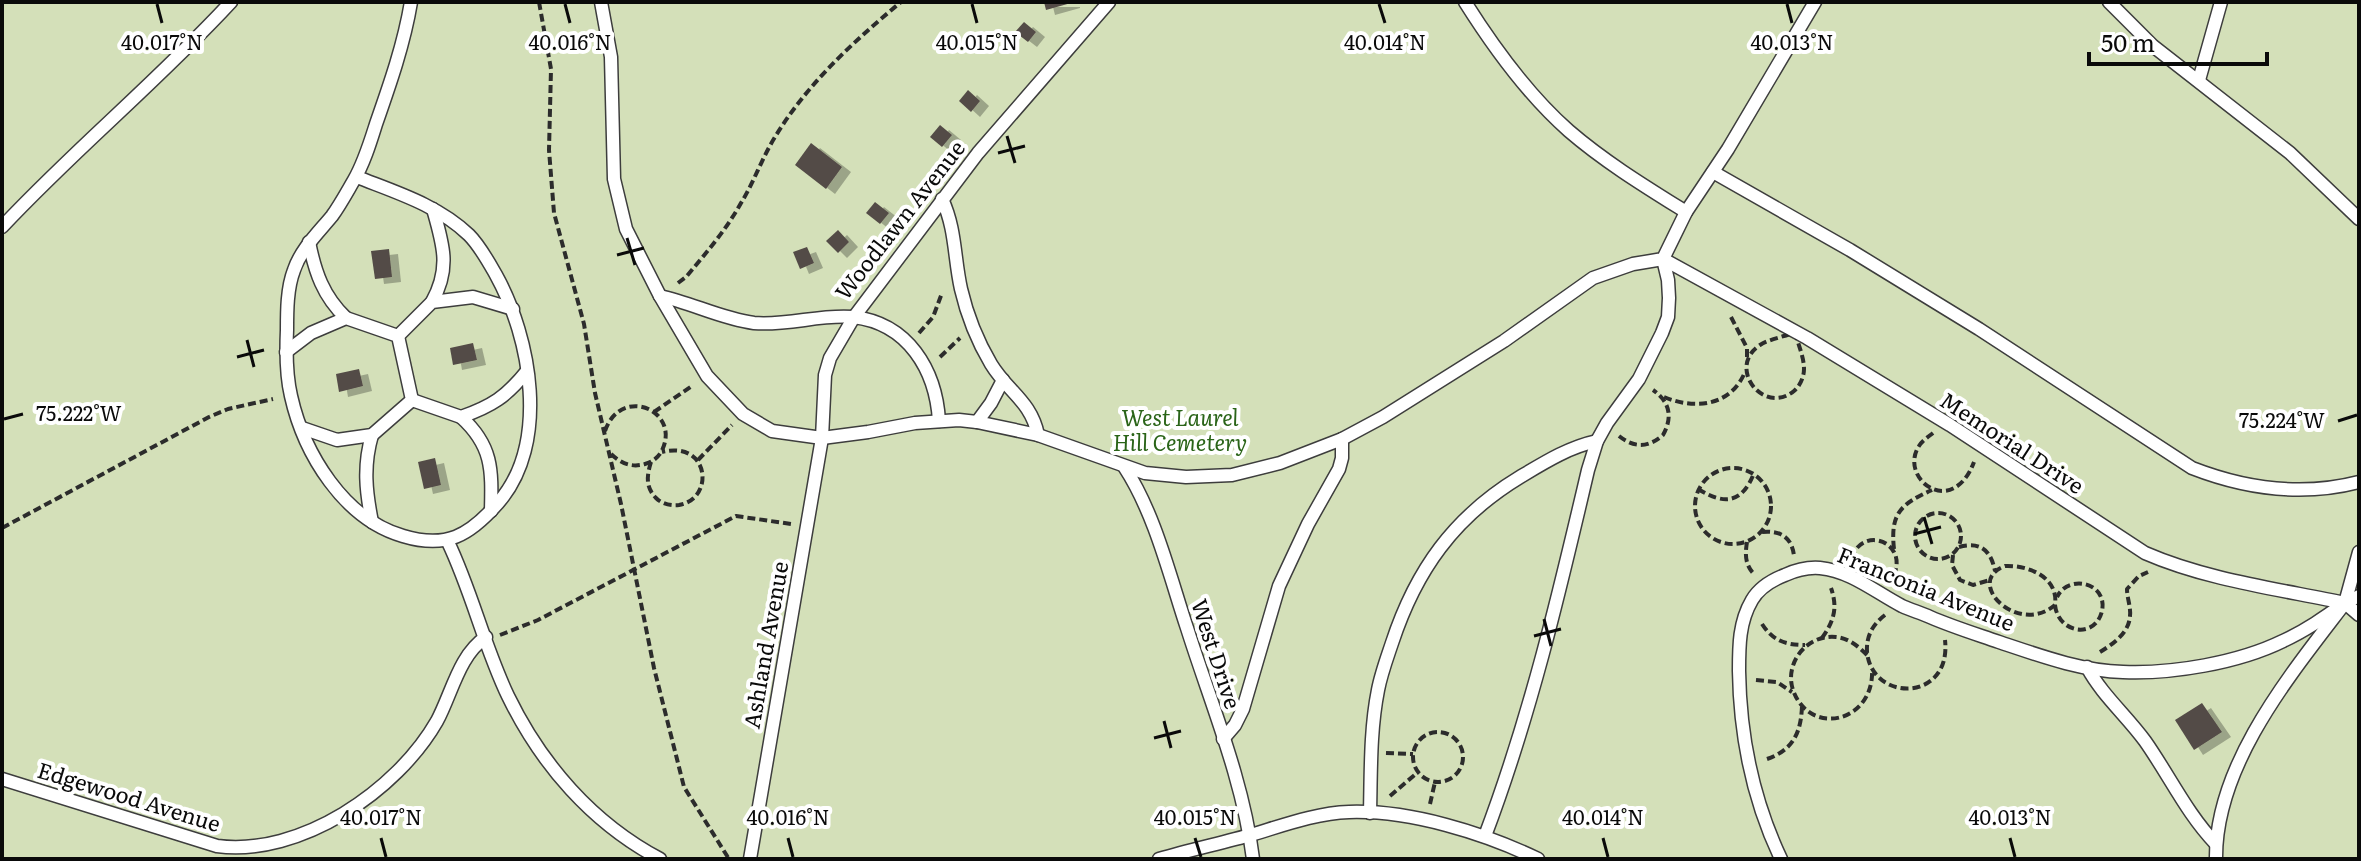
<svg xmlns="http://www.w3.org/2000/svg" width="2361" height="861" viewBox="0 0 2361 861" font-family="Literata,serif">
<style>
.cemetery{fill:#d4e0b9}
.building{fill:#534b46;filter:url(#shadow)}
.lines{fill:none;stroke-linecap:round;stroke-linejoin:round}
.lane-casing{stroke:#3d3d3d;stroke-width:15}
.path{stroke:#2c2c2c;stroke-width:4;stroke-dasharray:8 4;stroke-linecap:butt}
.lane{stroke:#fff;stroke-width:12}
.ticks{fill:none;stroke:#0a0a0a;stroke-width:3}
.labels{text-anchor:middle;stroke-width:8;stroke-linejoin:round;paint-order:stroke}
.street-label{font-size:22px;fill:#0a0a0a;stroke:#fff}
.park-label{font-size:22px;font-style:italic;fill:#2a6418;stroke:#fff}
.ticks-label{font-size:20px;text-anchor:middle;fill:#0a0a0a;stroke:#fff;stroke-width:8;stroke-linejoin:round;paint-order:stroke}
</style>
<defs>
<filter id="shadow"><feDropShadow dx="9" dy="5" stdDeviation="0" flood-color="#0004"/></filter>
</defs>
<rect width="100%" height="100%" fill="#fffae7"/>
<rect class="cemetery" x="2" y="2" width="2357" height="857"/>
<g class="building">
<polygon points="1044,2 1071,2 1071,3 1046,10"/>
<polygon points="1024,22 1036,32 1028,42 1015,32"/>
<polygon points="968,90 980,101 971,112 959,101"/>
<polygon points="940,125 952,135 942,147 930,137"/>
<polygon points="811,143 842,167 826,189 795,165"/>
<polygon points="875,202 889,213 880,224 866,213"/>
<polygon points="838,230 849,242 838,253 826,241"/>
<polygon points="807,247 814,263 800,269 793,252"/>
<polygon points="389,249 392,277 375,279 371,251"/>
<polygon points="473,343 477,360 453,365 450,348"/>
<polygon points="359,369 363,386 339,392 336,374"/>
<polygon points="435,458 441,485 424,489 418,462"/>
<polygon points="2202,703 2222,732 2194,750 2175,720"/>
</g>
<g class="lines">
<g class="lane-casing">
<g id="lane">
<polyline points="601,2 611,57 614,179 626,229 660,296 707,376 743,414 772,431 822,438 868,432 915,423 959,420 977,422 1038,435 1145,473 1186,477 1232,475 1280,463 1342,439 1383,417 1504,341 1593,278 1633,264 1663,259 1686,212 1728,149 1815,2"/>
<path d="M1465 2C1494 48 1528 95 1569 131 1605 162 1646 187 1686 212"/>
<polyline points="2109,2 2153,46 2290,153 2359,219"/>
<polyline points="2199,80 2221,2"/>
<path d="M1713 172 1850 250 1979 329 2192 468C2246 489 2301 497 2359 482"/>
<path d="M357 177C395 192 438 205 469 235 480 246 488 261 496 275 531 338 550 444 498 503 469 536 446 549 403 536 344 519 304 454 291 396 286 375 286 352 287 330 287 311 287 288 294 270 301 249 318 233 332 216 340 205 347 192 354 180 364 163 370 143 376 124 390 84 404 44 411 2"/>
<path d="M942 199C956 229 954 258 961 289 967 315 978 342 991 364 1008 392 1031 401 1038 435"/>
<path d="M2 227C75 149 158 81 231 2"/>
<path d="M309 242C315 272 323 296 346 318"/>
<path d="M1663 259 1807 338 1950 425 2145 553C2207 580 2278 589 2345 603L2359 596"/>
<path d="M660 296C692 303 722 319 754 323 788 326 820 314 853 317 908 323 936 370 939 421"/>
<path d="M432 302C451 268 443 244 433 209"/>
<polyline points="398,336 432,302 473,297 513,309"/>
<polyline points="286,352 311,333 346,318 398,336 412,400 372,435 337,440 302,428"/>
<path d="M412 400 461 417C492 406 506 397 527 371"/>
<path d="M461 417C493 446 492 470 491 511"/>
<polyline points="977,422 991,403 1003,380"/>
<path d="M1125 468C1155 514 1170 577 1187 628 1211 704 1243 779 1253 859"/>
<path d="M372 522C366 492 363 466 372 435"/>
<path d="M448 542C472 592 484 646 508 696 541 764 592 823 660 859"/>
<path d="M2087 667C2102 695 2126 715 2145 741 2169 775 2187 814 2216 844"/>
<polyline points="1223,739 1235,725 1243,709 1279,586 1308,524 1339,469 1342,458 1342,439"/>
<path d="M2 779 217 846C300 857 397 791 437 721 452 693 459 655 486 637"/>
<path d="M1370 813C1371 772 1370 730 1378 690 1381 674 1387 658 1392 643 1416 570 1454 517 1520 477 1545 462 1569 447 1597 441"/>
<path d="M1485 836C1530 717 1559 594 1588 470L1597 441 1607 423 1639 379 1662 333 1668 317 1669 298 1668 280 1663 259"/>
<polyline points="750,859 822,438 825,375 830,358 854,317 978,153 1109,2"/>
<path d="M1159 859C1190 850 1222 843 1254 834 1284 825 1317 813 1349 812 1410 810 1484 833 1538 859"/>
<path d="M1781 859C1753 800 1740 736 1739 671 1739 646 1739 622 1752 600 1759 588 1772 580 1785 575 1796 570 1808 567 1820 568 1851 571 1875 592 1902 606 1911 610 1921 613 1930 617 1953 627 1976 634 1999 642 2038 655 2081 671 2123 672 2172 674 2238 663 2283 641 2305 631 2325 617 2345 603L2359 552"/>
<path d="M2216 859C2215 765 2290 675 2345 603L2359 615"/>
</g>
</g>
<g class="path">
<polyline points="539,2 551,69 549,150 554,213 584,324 595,393 621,504 654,668 684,787 729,859"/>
<path d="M678 283 686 277C706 253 726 230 741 203 754 182 762 158 775 137 807 84 854 41 901 2"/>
<polyline points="1731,317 1747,348 1747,357"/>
<path d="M1795 332C1798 344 1804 357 1804 369 1804 377 1800 386 1794 391 1763 416 1726 367 1760 345 1769 339 1784 337 1795 332Z"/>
<polyline points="919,333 933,317 942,293"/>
<polyline points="940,357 960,338"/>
<path d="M1664 397C1695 410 1731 406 1745 372"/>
<polyline points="654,412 692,386"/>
<path d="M605 431C621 385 679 410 663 448 660 456 653 462 645 464 631 468 620 463 610 453"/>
<path d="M1933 433C1928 437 1922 441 1919 446 1898 478 1952 520 1974 462"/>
<path d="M1619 436C1634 448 1648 448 1663 435 1673 417 1670 402 1653 390"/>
<polyline points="698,460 732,425"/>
<path d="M651 462C647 475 645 487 656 498 662 504 671 506 679 505 715 499 710 440 662 452"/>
<circle cx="1733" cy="506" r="38"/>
<path d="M1698 489C1724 505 1742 504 1754 473"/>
<circle cx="1938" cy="536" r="23"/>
<polyline points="2,528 209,417 228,409 273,399"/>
<path d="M1762 532C1780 530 1792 537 1794 556"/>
<path d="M1747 542C1745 554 1745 564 1753 573"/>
<path d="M1959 547C1981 541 1991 551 1995 571"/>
<path d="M1894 549C1890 513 1901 504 1932 490"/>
<polyline points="1953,555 1952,565 1960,580 1973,585 1990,580"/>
<path d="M1851 558C1865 522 1913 546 1891 580"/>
<path d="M2005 566C2028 565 2059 577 2055 605 2017 637 1963 581 2005 566Z"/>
<path d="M2055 605C2058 633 2095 640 2102 611 2108 583 2069 573 2057 597"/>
<path d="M1885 615C1873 624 1866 636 1867 652 1872 703 1952 702 1945 640"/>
<path d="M1762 624C1773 641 1786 645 1805 645"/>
<polyline points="500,635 538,620 736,516 791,524"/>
<path d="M1822 638C1834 621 1838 608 1831 588"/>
<path d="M2100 652C2113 644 2129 633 2130 616 2131 607 2127 598 2127 589L2139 576 2148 572"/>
<path d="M1867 655C1858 646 1848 638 1836 637 1807 634 1784 663 1793 690 1810 738 1875 722 1872 669"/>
<polyline points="1756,680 1777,682 1792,692"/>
<circle cx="1438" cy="757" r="25"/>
<polyline points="1386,753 1413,754"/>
<path d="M1767 759C1793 750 1801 733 1802 706"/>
<polyline points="1390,796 1418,772"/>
<polyline points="1430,804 1435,782"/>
</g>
<use href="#lane" class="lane"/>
</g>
<path class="ticks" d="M157 4 162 23M565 4 570 23M972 4 977 23M1379 4 1385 23M1787 4 1792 23M1007 136 1015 163M998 153 1025 146M627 238 635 265M617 255 644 248M247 340 254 367M237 357 264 350M4 419 23 414M2338 421 2357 415M1924 517 1932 544M1914 534 1941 527M1544 619 1551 646M1534 636 1561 629M1164 721 1171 748M1154 738 1181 731M381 838 386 857M788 838 793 857M1195 838 1201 857M1603 838 1608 857M2010 838 2015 857"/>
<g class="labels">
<g class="street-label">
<text transform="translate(900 220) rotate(-52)" y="8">Woodlawn Avenue</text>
<text transform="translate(2012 443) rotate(33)" y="8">Memorial Drive</text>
<text transform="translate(1926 589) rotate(22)" y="8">Franconia Avenue</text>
<text transform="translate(766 645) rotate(-80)" y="8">Ashland Avenue</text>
<text transform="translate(1216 654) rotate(72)" y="8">West Drive</text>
<text transform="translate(129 797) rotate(17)" y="8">Edgewood Avenue</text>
</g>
<g class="park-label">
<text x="1180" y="426">West Laurel<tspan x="1180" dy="25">Hill Cemetery</tspan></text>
</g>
</g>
<g class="ticks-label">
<text x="162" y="50">40.017°N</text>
<text x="570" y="50">40.016°N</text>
<text x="977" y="50">40.015°N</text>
<text x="1385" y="50">40.014°N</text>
<text x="1792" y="50">40.013°N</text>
<text x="79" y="421">75.222°W</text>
<text x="2282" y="428">75.224°W</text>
<text x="381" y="825">40.017°N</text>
<text x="788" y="825">40.016°N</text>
<text x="1195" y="825">40.015°N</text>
<text x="1603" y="825">40.014°N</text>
<text x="2010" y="825">40.013°N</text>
</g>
<rect width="2361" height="861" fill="none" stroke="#0a0a0a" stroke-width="8"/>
<path d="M2089 52v12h178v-12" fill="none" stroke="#0a0a0a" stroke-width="4"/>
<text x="2101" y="52" font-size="24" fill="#0a0a0a" stroke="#ffffff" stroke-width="6" paint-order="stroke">50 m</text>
</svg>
